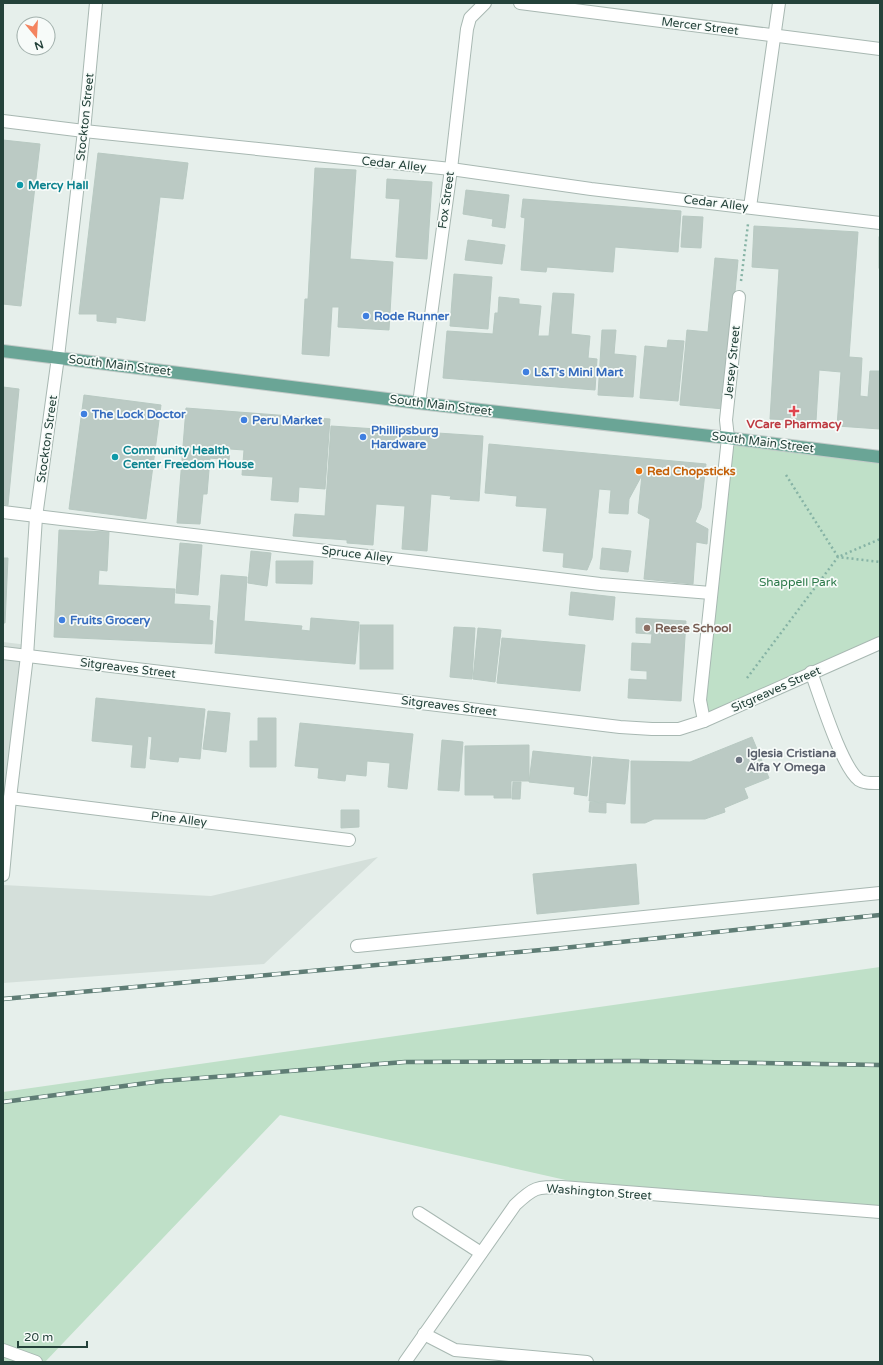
<svg xmlns="http://www.w3.org/2000/svg" width="883" height="1365" viewBox="0 0 883 1365" font-family="'Varela Round',sans-serif">
<style>
.built{fill:#d4dfda}
.green{fill:#bfe0c8}
.building{fill:#bbcac4;stroke:#b8c9c2}
.lines{fill:none;stroke-linecap:round;stroke-linejoin:round}
.service-casing{stroke:#a8b8b2;stroke-width:14}
.minor-casing{stroke:#a8b8b2;stroke-width:14}
.tertiary-casing{stroke:#a8b8b2;stroke-width:14}
.primary-casing{stroke:#c2cac8;stroke-width:14}
.path{stroke:#86b3a5;stroke-width:2.5;stroke-dasharray:2 3;stroke-linecap:butt}
.service{stroke:#fff;stroke-width:12}
.minor{stroke:#fff;stroke-width:12}
.tertiary{stroke:#fff;stroke-width:12}
.primary{stroke:#6aa596;stroke-width:12}
.rail-casing{stroke:#5f7d75;stroke-width:4.5}
.rail{stroke:#f7fbf9;stroke-width:3;stroke-dasharray:9;stroke-linecap:butt}
.culture-dot{fill:#0f9aa8;stroke:#f7fbf9;stroke-width:1.5}
.shop-dot{fill:#3f7fe0;stroke:#f7fbf9;stroke-width:1.5}
.health-dot{fill:#e0444e;stroke:#f7fbf9;stroke-width:1.5}
.food-dot{fill:#e8710a;stroke:#f7fbf9;stroke-width:1.5}
.education-dot{fill:#8d6e63;stroke:#f7fbf9;stroke-width:1.5}
.worship-dot{fill:#6b7280;stroke:#f7fbf9;stroke-width:1.5}
.labels{text-anchor:middle;stroke-width:3.5;stroke-linejoin:round;paint-order:stroke}
.street-label{font-size:12px;fill:#24423a;stroke:#f7fbf9}
.culture-label{font-size:12px;font-weight:bold;fill:#0d838f;stroke:#f7fbf9;text-anchor:start}
.shop-label{font-size:12px;font-weight:bold;fill:#366cbe;stroke:#f7fbf9;text-anchor:start}
.health-label{font-size:12px;font-weight:bold;fill:#be3a42;stroke:#f7fbf9}
.food-label{font-size:12px;font-weight:bold;fill:#c56008;stroke:#f7fbf9;text-anchor:start}
.park-label{font-size:12px;fill:#2d7a4b;stroke:#f7fbf9}
.education-label{font-size:12px;font-weight:bold;fill:#785e54;stroke:#f7fbf9;text-anchor:start}
.worship-label{font-size:12px;font-weight:bold;fill:#5b616d;stroke:#f7fbf9;text-anchor:start}
</style>
<rect width="100%" height="100%" fill="#e6efeb"/>
<g class="built">
<polygon points="3,642 28,645 3,871"/>
<polygon points="378,857 264,964 3,983 3,885 211,896"/>
</g>
<g class="green">
<polygon points="728,438 880,455 880,637 704,721"/>
<polygon points="880,967 880,1206 570,1181 280,1115 45,1362 3,1362 3,1092"/>
</g>
<g class="building">
<polygon points="3,140 40,144 21,306 3,304"/>
<polygon points="98,153 188,163 183,199 160,197 145,321 116,317 116,323 97,321 97,314 79,314"/>
<polygon points="315,168 356,170 350,259 393,262 389,330 338,327 339,307 332,307 329,356 302,354 305,299 308,299"/>
<polygon points="387,179 432,182 427,259 396,257 400,199 386,198"/>
<polygon points="466,190 509,195 505,228 492,226 493,219 463,214"/>
<polygon points="523,199 681,211 678,252 615,247 613,272 547,267 546,272 521,270 525,218 521,217"/>
<polygon points="683,216 703,217 701,248 681,247"/>
<polygon points="754,226 858,232 849,357 862,358 860,396 868,397 870,371 880,371 880,429 837,426 841,372 819,370 816,421 770,419 779,269 752,267"/>
<rect x="879" y="237" width="1" height="31"/>
<polygon points="468,240 505,245 502,264 465,260"/>
<polygon points="715,258 738,260 724,409 680,405 687,330 708,332"/>
<polygon points="454,274 492,277 488,329 450,326"/>
<polygon points="553,293 574,294 571,334 590,336 588,358 597,359 595,390 443,378 447,331 493,334 495,313 498,313 499,297 519,299 519,304 541,306 538,336 549,336"/>
<polygon points="602,330 616,330 614,354 636,356 633,397 598,395"/>
<polygon points="668,340 684,341 678,401 640,398 645,346 667,348"/>
<polygon points="3,387 19,389 8,505 3,504"/>
<polygon points="84,395 161,405 146,519 69,509"/>
<polygon points="186,408 330,419 325,489 299,487 298,502 271,500 273,477 242,475 244,450 230,449 229,460 210,458 207,494 203,494 200,524 177,523"/>
<polygon points="331,426 483,436 479,501 450,499 451,496 431,494 427,551 402,549 405,506 376,504 373,545 347,543 347,540 293,536 295,514 325,516"/>
<polygon points="489,444 706,464 701,508 695,522 708,529 707,544 696,542 693,584 644,579 650,519 638,513 642,475 629,499 628,514 609,513 611,490 599,489 592,558 587,570 563,567 564,553 543,551 547,508 516,506 517,496 485,493"/>
<polygon points="59,530 109,532 107,571 99,570 98,585 175,589 174,604 210,606 209,620 213,621 212,644 54,637"/>
<polygon points="180,543 202,545 198,595 176,593"/>
<polygon points="602,548 631,551 628,572 600,569"/>
<polygon points="251,551 271,553 267,586 248,583"/>
<polygon points="3,558 8,558 5,623 3,623"/>
<polygon points="276,561 313,561 312,584 276,583"/>
<polygon points="221,575 247,577 244,621 302,626 301,630 310,631 311,618 359,622 355,664 215,653"/>
<polygon points="571,592 615,597 613,620 569,615"/>
<polygon points="636,618 686,621 681,701 628,698 629,679 647,680 647,671 631,670 632,643 651,644 652,634 636,633"/>
<rect x="360" y="625" width="33" height="44"/>
<polygon points="454,627 475,628 472,679 450,677"/>
<polygon points="478,628 501,630 495,682 473,679"/>
<polygon points="502,638 585,645 580,691 497,683"/>
<polygon points="96,698 205,709 200,759 179,757 178,762 150,759 152,737 148,736 145,768 131,767 133,745 92,741"/>
<polygon points="208,711 230,713 226,752 203,749"/>
<polygon points="258,718 276,718 276,767 250,767 250,741 258,741"/>
<polygon points="300,723 413,734 407,789 388,787 390,763 367,761 366,776 346,774 345,781 318,778 319,768 295,766"/>
<polygon points="752,737 769,778 744,788 748,798 724,808 725,812 705,819 654,819 645,823 631,823 631,761 690,762"/>
<polygon points="442,740 463,742 459,791 438,790"/>
<polygon points="529,745 529,781 511,781 511,798 494,798 494,795 465,795 465,746"/>
<polygon points="533,751 591,757 587,796 574,794 575,787 529,782"/>
<polygon points="593,757 629,760 625,804 589,801"/>
<polygon points="513,782 521,782 520,799 512,799"/>
<polygon points="590,802 606,803 606,813 589,812"/>
<polygon points="341,810 359,810 359,827 341,828"/>
<polygon points="636,864 639,904 537,914 533,874"/>
</g>
<g class="lines">
<g class="service-casing">
<g id="service">
<polyline points="3,121 84,131 451,169 591,189 880,223"/>
<polyline points="750,207 779,3"/>
<polyline points="728,438 726,420 739,297"/>
<polyline points="3,512 600,584 711,593"/>
<polyline points="10,798 349,840"/>
<polyline points="357,946 880,893"/>
<polyline points="419,1213 481,1253"/>
<polyline points="424,1334 455,1350 587,1362"/>
</g>
</g>
<g class="minor-casing">
<g id="minor">
<polyline points="520,3 880,49"/>
<polyline points="58,357 84,131 96,3"/>
<polyline points="419,403 451,169 467,29 470,18 485,3"/>
<polyline points="3,653 620,727 652,729 679,729 704,721 880,643"/>
<path d="M811 672C820 696 841 766 859 780 865 784 873 783 880 783"/>
<polyline points="704,721 700,700 728,438"/>
<path d="M405 1362 515 1205C534 1187 536 1187 562 1187L880 1212"/>
</g>
</g>
<g class="tertiary-casing">
<g id="tertiary">
<polyline points="3,875 10,798 27,656 36,517 58,357"/>
<polyline points="3,1350 36,1362"/>
</g>
</g>
<g class="primary-casing">
<polyline id="primary" points="3,351 419,403 728,438 880,457"/>
</g>
<g class="path">
<polyline points="741,281 748,224"/>
<polyline points="786,475 838,557 880,539"/>
<polyline points="747,678 838,557 880,562"/>
</g>
<use href="#service" class="service"/>
<use href="#minor" class="minor"/>
<use href="#tertiary" class="tertiary"/>
<use href="#primary" class="primary"/>
<g class="rail-casing">
<g id="rail">
<polyline points="3,999 563,948 880,915"/>
<polyline points="3,1102 162,1081 405,1062 636,1061 880,1065"/>
</g>
</g>
<use href="#rail" class="rail"/>
</g>
<g class="culture-dot">
<circle cx="20" cy="185" r="4"/>
<circle cx="115" cy="457" r="4"/>
</g>
<g class="shop-dot">
<circle cx="366" cy="316" r="4"/>
<circle cx="526" cy="372" r="4"/>
<circle cx="84" cy="414" r="4"/>
<circle cx="244" cy="420" r="4"/>
<circle cx="363" cy="437" r="4"/>
<circle cx="62" cy="620" r="4"/>
</g>
<path class="health-dot" d="M792 405h4v4h4v4h-4v4h-4v-4h-4v-4h4z"/>
<circle class="food-dot" cx="639" cy="471" r="4"/>
<circle class="education-dot" cx="647" cy="628" r="4"/>
<circle class="worship-dot" cx="739" cy="760" r="4"/>
<g class="labels">
<g class="street-label">
<text transform="translate(700 26) rotate(7)" y="4">Mercer Street</text>
<text transform="translate(85 117) rotate(-84)" y="4">Stockton Street</text>
<text transform="translate(394 164) rotate(6)" y="4">Cedar Alley</text>
<text transform="translate(446 200) rotate(-82)" y="4">Fox Street</text>
<text transform="translate(716 203) rotate(7)" y="4">Cedar Alley</text>
<text transform="translate(732 362) rotate(-84)" y="4">Jersey Street</text>
<text transform="translate(120 365) rotate(7)" y="4">South Main Street</text>
<text transform="translate(441 405) rotate(7)" y="4">South Main Street</text>
<text transform="translate(47 439) rotate(-82)" y="4">Stockton Street</text>
<text transform="translate(763 442) rotate(7)" y="4">South Main Street</text>
<text transform="translate(357 554) rotate(7)" y="4">Spruce Alley</text>
<text transform="translate(128 668) rotate(7)" y="4">Sitgreaves Street</text>
<text transform="translate(776 689) rotate(-24)" y="4">Sitgreaves Street</text>
<text transform="translate(449 706) rotate(7)" y="4">Sitgreaves Street</text>
<text transform="translate(179 819) rotate(7)" y="4">Pine Alley</text>
<text transform="translate(599 1192) rotate(4)" y="4">Washington Street</text>
</g>
<g class="culture-label">
<text x="28" y="189">Mercy Hall</text>
<text x="123" y="454">Community Health<tspan x="123" dy="14">Center Freedom House</tspan></text>
</g>
<g class="shop-label">
<text x="374" y="320">Rode Runner</text>
<text x="534" y="376">L&amp;T's Mini Mart</text>
<text x="92" y="418">The Lock Doctor</text>
<text x="252" y="424">Peru Market</text>
<text x="371" y="434">Phillipsburg<tspan x="371" dy="14">Hardware</tspan></text>
<text x="70" y="624">Fruits Grocery</text>
</g>
<g class="health-label">
<text x="794" y="428">VCare Pharmacy</text>
</g>
<g class="food-label">
<text x="647" y="475">Red Chopsticks</text>
</g>
<g class="park-label">
<text x="798" y="586">Shappell Park</text>
</g>
<g class="education-label">
<text x="655" y="632">Reese School</text>
</g>
<g class="worship-label">
<text x="747" y="757">Iglesia Cristiana<tspan x="747" dy="14">Alfa Y Omega</tspan></text>
</g>
</g>
<rect width="883" height="1365" fill="none" stroke="#24423a" stroke-width="8"/>
<g transform="translate(36 36) rotate(162)"><circle r="19" fill="#f7fbf9" stroke="#a3b1ad"/>
<path d="M0-3L7 15L0 10L-7 15Z" fill="#f4845f"/>
<text y="-6" font-size="11" font-weight="bold" text-anchor="middle" fill="#24423a">N</text>
</g>
<path d="M18 1341v6h69v-6" fill="none" stroke="#24423a" stroke-width="2"/>
<text x="24" y="1341" font-size="12" fill="#24423a" stroke="#f7fbf9" stroke-width="3" paint-order="stroke">20 m</text>
</svg>
